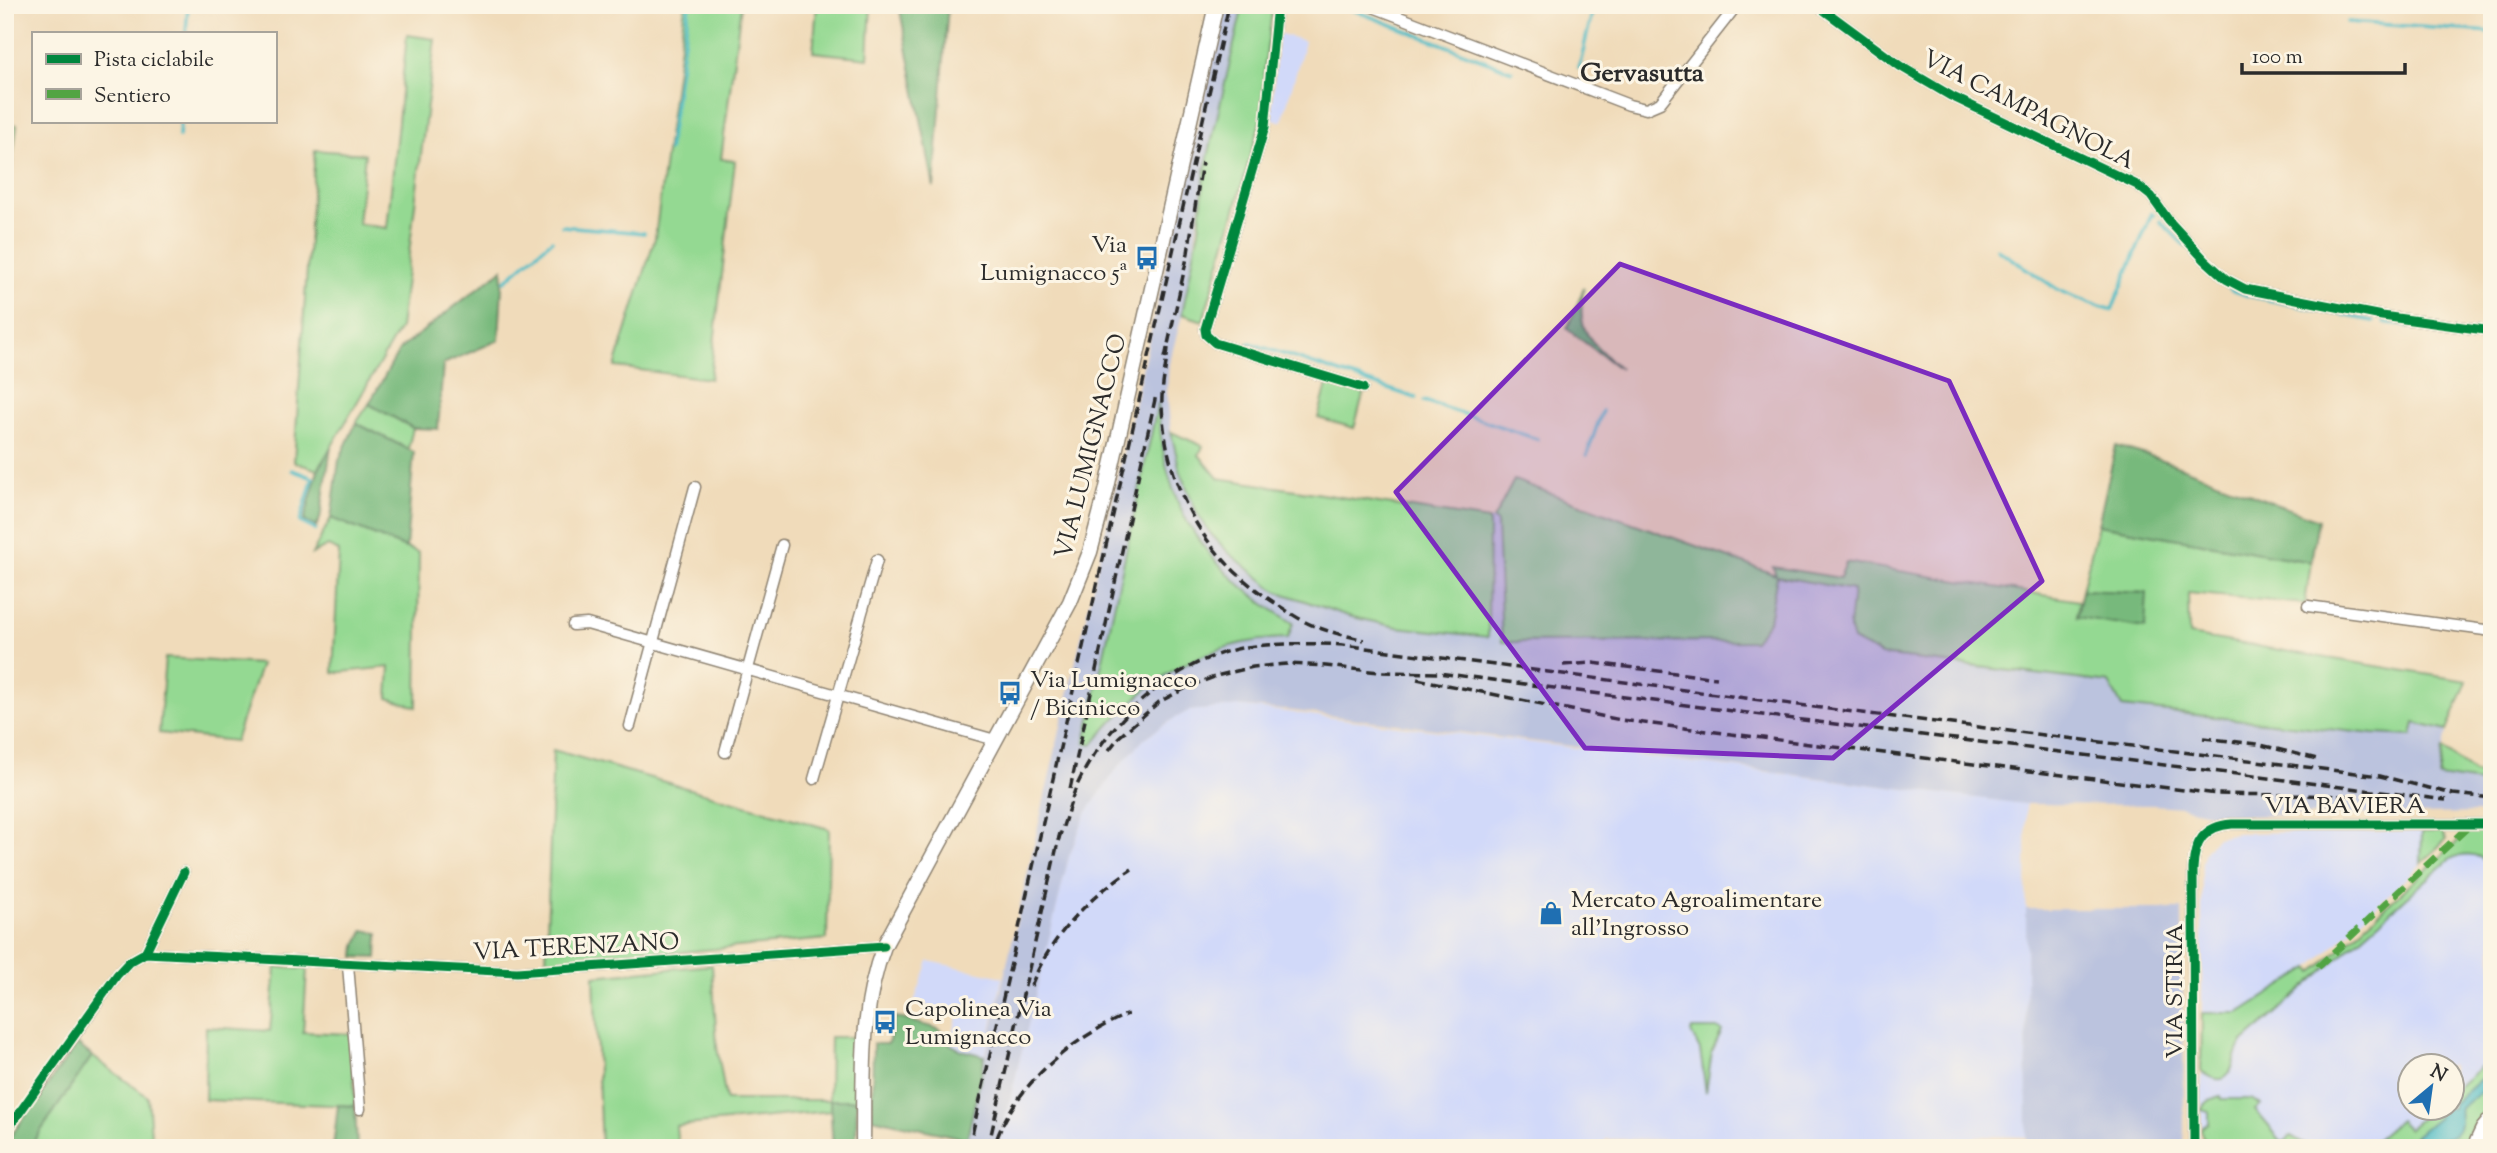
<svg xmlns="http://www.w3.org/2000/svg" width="2497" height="1153" viewBox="0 0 2497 1153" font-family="'Sorts Mill Goudy',serif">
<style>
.built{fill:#d1d9f9;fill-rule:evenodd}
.industrial{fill:#bbc3de}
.green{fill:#94d992;stroke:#60825e;stroke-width:2}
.forest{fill:#77b97c;stroke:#517254;stroke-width:2}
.water{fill:#4dbbc5;stroke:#3c7378;stroke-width:2}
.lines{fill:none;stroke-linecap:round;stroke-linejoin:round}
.stream{stroke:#4dbbc5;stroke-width:3.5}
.street-casing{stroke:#8e8372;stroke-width:13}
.secondary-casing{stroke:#8e8372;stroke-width:17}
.street{stroke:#fff;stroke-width:10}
.secondary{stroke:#fff;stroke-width:14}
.rail{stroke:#2b2b2b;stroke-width:3.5;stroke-dasharray:10 5;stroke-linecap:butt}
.quiet{stroke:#51a443;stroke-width:7;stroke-dasharray:14 7;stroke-linecap:butt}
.cycleway-casing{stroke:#fcf5e5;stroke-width:13}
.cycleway{stroke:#00873e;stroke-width:9}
.marked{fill:#7b2cbf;fill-opacity:0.2;stroke:#7b2cbf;stroke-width:5;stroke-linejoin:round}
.labels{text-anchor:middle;stroke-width:6;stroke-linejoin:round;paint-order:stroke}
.street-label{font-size:24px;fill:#2b2b2b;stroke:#fcf5e5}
.poi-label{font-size:24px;fill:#2b2b2b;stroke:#fcf5e5;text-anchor:start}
.neighbourhood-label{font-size:26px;font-weight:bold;fill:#2b2b2b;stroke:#fcf5e5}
</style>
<rect width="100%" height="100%" fill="#fcf5e5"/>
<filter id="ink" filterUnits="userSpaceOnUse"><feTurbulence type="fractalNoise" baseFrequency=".0143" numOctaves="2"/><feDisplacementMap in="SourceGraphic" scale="14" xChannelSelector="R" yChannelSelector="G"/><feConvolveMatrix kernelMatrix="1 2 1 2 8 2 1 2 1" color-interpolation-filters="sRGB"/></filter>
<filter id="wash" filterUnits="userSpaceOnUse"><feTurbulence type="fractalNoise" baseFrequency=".00686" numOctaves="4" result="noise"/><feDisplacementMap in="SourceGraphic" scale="28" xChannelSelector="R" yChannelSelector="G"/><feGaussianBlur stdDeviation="1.57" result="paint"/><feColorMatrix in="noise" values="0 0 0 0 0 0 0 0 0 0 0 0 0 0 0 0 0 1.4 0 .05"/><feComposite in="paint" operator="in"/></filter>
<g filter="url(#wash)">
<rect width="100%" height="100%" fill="#f0dbba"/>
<g class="built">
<polygon points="1278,33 1305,41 1282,122 1271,118"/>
<polygon points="1238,706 2026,804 2027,1137 1976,1136 1976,1148 1669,1148 1668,1140 1605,1139 1604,1148 1195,1148 1195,1140 1163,1140 1163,1148 998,1148 1069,856 1086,813 1118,767 1145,738 1165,724 1188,711"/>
<polygon points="2438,831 2446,836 2442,845 2310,968 2239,1014 2202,1013 2202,863 2205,851 2217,837 2237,833"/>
<path d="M2469 831H2492V1104L2478 1118 2467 1138 2456 1148H2209L2202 1135 2201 1128 2202 1052 2279 992 2313 974 2327 962ZM2410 1066H2452V1108H2410Z"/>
<polygon points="929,961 1003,977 967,1139 911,1126 930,1039 950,1044 958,1015 914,1002"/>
</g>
<g class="industrial">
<polygon points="1225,5 1243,5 1205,170 1187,297 1169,364 1167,393 1171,432 1203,446 1199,455 1218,478 1493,520 1514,480 1777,576 1854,590 1849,627 1881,655 2109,683 2123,707 2374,734 2412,735 2415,723 2447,731 2439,777 2492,785 2492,813 2222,816 2182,807 2154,805 2025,804 1294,711 1238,706 1188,711 1165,724 1145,738 1118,767 1086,813 1069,856 998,1148 965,1148"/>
<polygon points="2026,909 2182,909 2184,1128 2183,1140 2178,1148 2027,1148"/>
</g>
<g class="green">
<polygon points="685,5 741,5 721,159 735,161 710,379 615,367 655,238"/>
<polygon points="817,5 871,5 868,58 813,52"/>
<polygon points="1243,5 1273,5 1265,64 1262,116 1203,321 1182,314 1199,229 1205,170"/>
<polygon points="407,35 435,39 400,328 318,470 294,462 315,150 365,154 358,224 387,228"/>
<polygon points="5,123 17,125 5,217"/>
<polygon points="1328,381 1364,392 1354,428 1318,418"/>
<path d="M1158 403C1163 512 1203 566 1293 623L1288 638C1204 640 1145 679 1093 744L1085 742Z"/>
<polygon points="369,404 413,428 408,449 356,423"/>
<polygon points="1171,432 1203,446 1199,455 1218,478 1489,520 1488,637 1397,627 1348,616 1276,591 1229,553 1211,534 1197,513 1180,471"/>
<polygon points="1514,480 1776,575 1773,567 1840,578 1846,562 2079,601 2077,617 2146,593 2082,590 2098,525 2311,562 2305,604 2188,593 2189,635 2467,681 2447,731 2415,723 2412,736 2374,734 2122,707 2109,683 1881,655 1853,640 1849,627 1853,590 1777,576 1769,621 1754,641 1502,642 1497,523 1493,520"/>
<polygon points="331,518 419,553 417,707 388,698 390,667 333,673 339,551 328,546 312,554"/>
<polygon points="165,658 261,664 235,741 159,733"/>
<polygon points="2443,749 2474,773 2492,778 2492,785 2439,777"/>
<polygon points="553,750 829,829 827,939 546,964"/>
<polygon points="2422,831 2442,832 2446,839 2421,864"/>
<path d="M2469 831H2492V861L2489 864C2477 852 2462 852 2449 860L2242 1043C2231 1058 2235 1096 2201 1071L2202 1013H2239L2310 968 2313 973Z"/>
<polygon points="712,965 717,1047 726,1100 829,1100 830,1037 859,1037 857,1100 830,1100 830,1111 676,1126 678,1148 601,1148 594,976"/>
<polygon points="276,967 307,969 303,1032 352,1034 355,1106 205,1100 206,1027 270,1031"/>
<polygon points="1692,1029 1719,1029 1722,1031 1712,1052 1706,1092 1700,1050 1691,1032"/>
<polygon points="92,1056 148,1097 152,1148 29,1148"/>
<path d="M2492 1057V1104C2476 1116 2472 1136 2456 1148H2209L2202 1135 2201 1128 2209 1123V1112L2201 1110C2205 1102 2212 1098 2220 1096L2221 1099H2251L2261 1105 2255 1110 2283 1143 2291 1136 2310 1147H2360L2375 1141 2399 1120 2408 1129 2433 1108H2452V1092Z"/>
</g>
<g class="forest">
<polygon points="899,5 948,5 934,187"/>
<polygon points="503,269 499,340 443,364 438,429 413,428 369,404 400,349"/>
<path d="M1584 288C1575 332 1590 340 1620 369L1567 329Z"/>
<polygon points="356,423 414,452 406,548 331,518 339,460"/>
<polygon points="2116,446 2163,460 2318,520 2311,562 2098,525"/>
<polygon points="331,447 320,519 316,527 304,521 318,470"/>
<polygon points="2082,590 2147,593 2145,628 2077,617"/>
<polygon points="364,930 378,933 377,958 355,957 356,945"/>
<polygon points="895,1017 939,1029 950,1044 961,1050 985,1056 967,1139 872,1118 873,1044 888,1044"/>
<polygon points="77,1044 92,1056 29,1148 5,1148 5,1144"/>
<polygon points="830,1100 857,1100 856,1148 833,1148"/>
<polygon points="338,1105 355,1106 357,1148 333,1148"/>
</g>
<path class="water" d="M2492 1069V1083L2460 1108C2458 1115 2461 1118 2460 1124 2457 1145 2425 1140 2410 1140L2448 1108H2452V1104Z"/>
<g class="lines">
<g class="stream">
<polyline points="1340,5 1512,71"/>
<polyline points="2347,22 2492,32"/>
<polyline points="186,33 188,5"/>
<polyline points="1579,68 1594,5"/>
<polyline points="179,137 180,121"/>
<polyline points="668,151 689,5"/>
<polyline points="2160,221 2185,246"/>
<polyline points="562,226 644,233"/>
<polyline points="1997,249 2057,289 2081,300 2112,310 2152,213 2154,215"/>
<polyline points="2211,272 2232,290 2249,296 2373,321"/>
<polyline points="505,281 552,240"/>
<polyline points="2384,322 2459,336 2492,338"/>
<polyline points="1246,347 1250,343 1416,398"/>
<polyline points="1424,401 1479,419"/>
<polyline points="1482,420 1516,432"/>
<polyline points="1519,433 1537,439"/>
<polyline points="1587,455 1602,411"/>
<polyline points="292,470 313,478 300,522 316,530"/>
</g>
</g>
</g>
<g filter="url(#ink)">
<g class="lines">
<g class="street-casing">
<g id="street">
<polyline points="1277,5 1265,127 1205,329 1206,335 1215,343 1363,388"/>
<polyline points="1368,5 1629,105 1646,109 1660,103 1737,5"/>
<polyline points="1817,5 1900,66 1951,96 2137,185 2151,196 2169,221 2205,260 2226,279 2245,289 2382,316 2492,331"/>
<polyline points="2308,606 2492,631"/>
<polyline points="573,625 587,624 995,740"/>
<polyline points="630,726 695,487"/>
<polyline points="725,752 782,545"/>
<polyline points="814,779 877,560"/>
<polyline points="145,953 184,872"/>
<polyline points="348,965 360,1109"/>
<polyline points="34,1093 117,975 129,962 145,953 517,972 884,946"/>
<path d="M2194 1148 2193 869C2194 842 2204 826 2232 824H2492"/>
</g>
</g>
<g class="secondary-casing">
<g id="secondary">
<path d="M863 1148C864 1078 859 1012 884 946L1070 602 1090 552 1106 492 1216 5"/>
<polyline points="2474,1148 2483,1129 2492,1118"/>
</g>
</g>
<use href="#street" class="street"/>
<use href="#secondary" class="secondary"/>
<g class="rail">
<path d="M1168 348C1166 367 1161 388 1162 407 1167 491 1205 558 1275 603 1289 612 1302 622 1317 627 1332 633 1349 636 1364 640"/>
<polyline points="1165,358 1188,253 1202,162"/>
<polyline points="1563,665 1593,663 1717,678"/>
<polyline points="1417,679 1621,720 1818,745 2217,794 2350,796"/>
<polyline points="2203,738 2257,744 2317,759"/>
<polyline points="1109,750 1119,737 1159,702 1190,686 1220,675 1253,667 1287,664 1326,666 1379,672 1439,673 1778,717 2446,800"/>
<polyline points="1070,789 1156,395"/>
<path d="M1058 841C1064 824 1069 807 1075 790 1103 724 1174 659 1247 647 1279 643 1311 643 1343 645L1829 709 2380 776 2453 794 2492 798"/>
<path d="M1031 986C1050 937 1089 897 1132 869"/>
<path d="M997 1138C1018 1082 1074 1037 1128 1014"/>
<polyline points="969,1148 1229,5"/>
<polyline points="988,1148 1060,833"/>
</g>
<polyline class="quiet" points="2318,967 2471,824"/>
<g class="cycleway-casing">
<g id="cycleway">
<polyline points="1277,5 1265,127 1205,329 1206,335 1215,343 1363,388"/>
<polyline points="1817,5 1900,66 1951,96 2137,185 2151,196 2169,221 2205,260 2226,279 2245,289 2382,316 2492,331"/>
<polyline points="145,953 184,872"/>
<polyline points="5,1133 117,975 129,962 145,953 517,972 884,946"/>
<path d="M2194 1148 2193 869C2194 842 2204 826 2232 824H2492"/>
</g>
</g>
<use href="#cycleway" class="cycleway"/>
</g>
</g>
<path class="marked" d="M1620 264 1949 381 2042 581 1833 758 1585 748 1396 492Z"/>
<defs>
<g id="bus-bare" transform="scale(1.89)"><path d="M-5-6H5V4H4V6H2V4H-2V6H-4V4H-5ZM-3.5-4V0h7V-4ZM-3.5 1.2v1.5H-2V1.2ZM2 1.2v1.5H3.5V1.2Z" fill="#1f6fb2" stroke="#fcf5e5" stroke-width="2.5" paint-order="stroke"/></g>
<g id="shop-bare" transform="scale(1.89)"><path d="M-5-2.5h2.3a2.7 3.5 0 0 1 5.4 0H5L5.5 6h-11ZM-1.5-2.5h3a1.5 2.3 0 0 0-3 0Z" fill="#1f6fb2" stroke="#fcf5e5" stroke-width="2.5" paint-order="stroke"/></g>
</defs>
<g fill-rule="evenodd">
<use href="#bus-bare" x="1147" y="258"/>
<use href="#bus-bare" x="1010" y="693"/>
<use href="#shop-bare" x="1551" y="913"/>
<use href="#bus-bare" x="885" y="1022"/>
</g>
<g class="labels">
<g class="street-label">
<text transform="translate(2029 109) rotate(27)" y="8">VIA CAMPAGNOLA</text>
<text transform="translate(1090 446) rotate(-76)" y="8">VIA LUMIGNACCO</text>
<text x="2345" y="813">VIA BAVIERA</text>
<text transform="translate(576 946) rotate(-3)" y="8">VIA TERENZANO</text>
<text transform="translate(2174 991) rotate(-90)" y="8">VIA STIRIA</text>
</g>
<g class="poi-label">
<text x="1127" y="252" text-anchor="end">Via<tspan x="1127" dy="28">Lumignacco 5ª</tspan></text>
<text x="1030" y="687">Via Lumignacco<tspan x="1030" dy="28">/ Bicinicco</tspan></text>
<text x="1571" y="907">Mercato Agroalimentare<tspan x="1571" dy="28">all’Ingrosso</tspan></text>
<text x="905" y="1016">Capolinea Via<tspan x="905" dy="28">Lumignacco</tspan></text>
</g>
<g class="neighbourhood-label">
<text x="1642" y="81">Gervasutta</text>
</g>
</g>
<rect width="2497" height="1153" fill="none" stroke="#fcf5e5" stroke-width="28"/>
<rect x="32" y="32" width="245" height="91" fill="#fcf5e5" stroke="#a8a49b" stroke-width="2"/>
<rect x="46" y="54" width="35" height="10" fill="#00873e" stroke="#a8a49b" stroke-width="2"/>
<text x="94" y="66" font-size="21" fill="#2b2b2b">Pista ciclabile</text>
<rect x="46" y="89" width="35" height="10" fill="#51a443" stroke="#a8a49b" stroke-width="2"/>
<text x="94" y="102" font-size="21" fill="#2b2b2b">Sentiero</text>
<g transform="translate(2431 1087) rotate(29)"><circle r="33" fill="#fcf5e5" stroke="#a8a49b" stroke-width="2"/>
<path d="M0-5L12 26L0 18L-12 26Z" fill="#1f6fb2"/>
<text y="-10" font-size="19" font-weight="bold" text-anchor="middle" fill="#2b2b2b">N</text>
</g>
<path d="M2242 63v10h163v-10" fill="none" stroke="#2b2b2b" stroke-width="3.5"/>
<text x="2252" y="63" font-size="21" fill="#2b2b2b" stroke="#fcf5e5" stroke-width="5" paint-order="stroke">100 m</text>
</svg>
